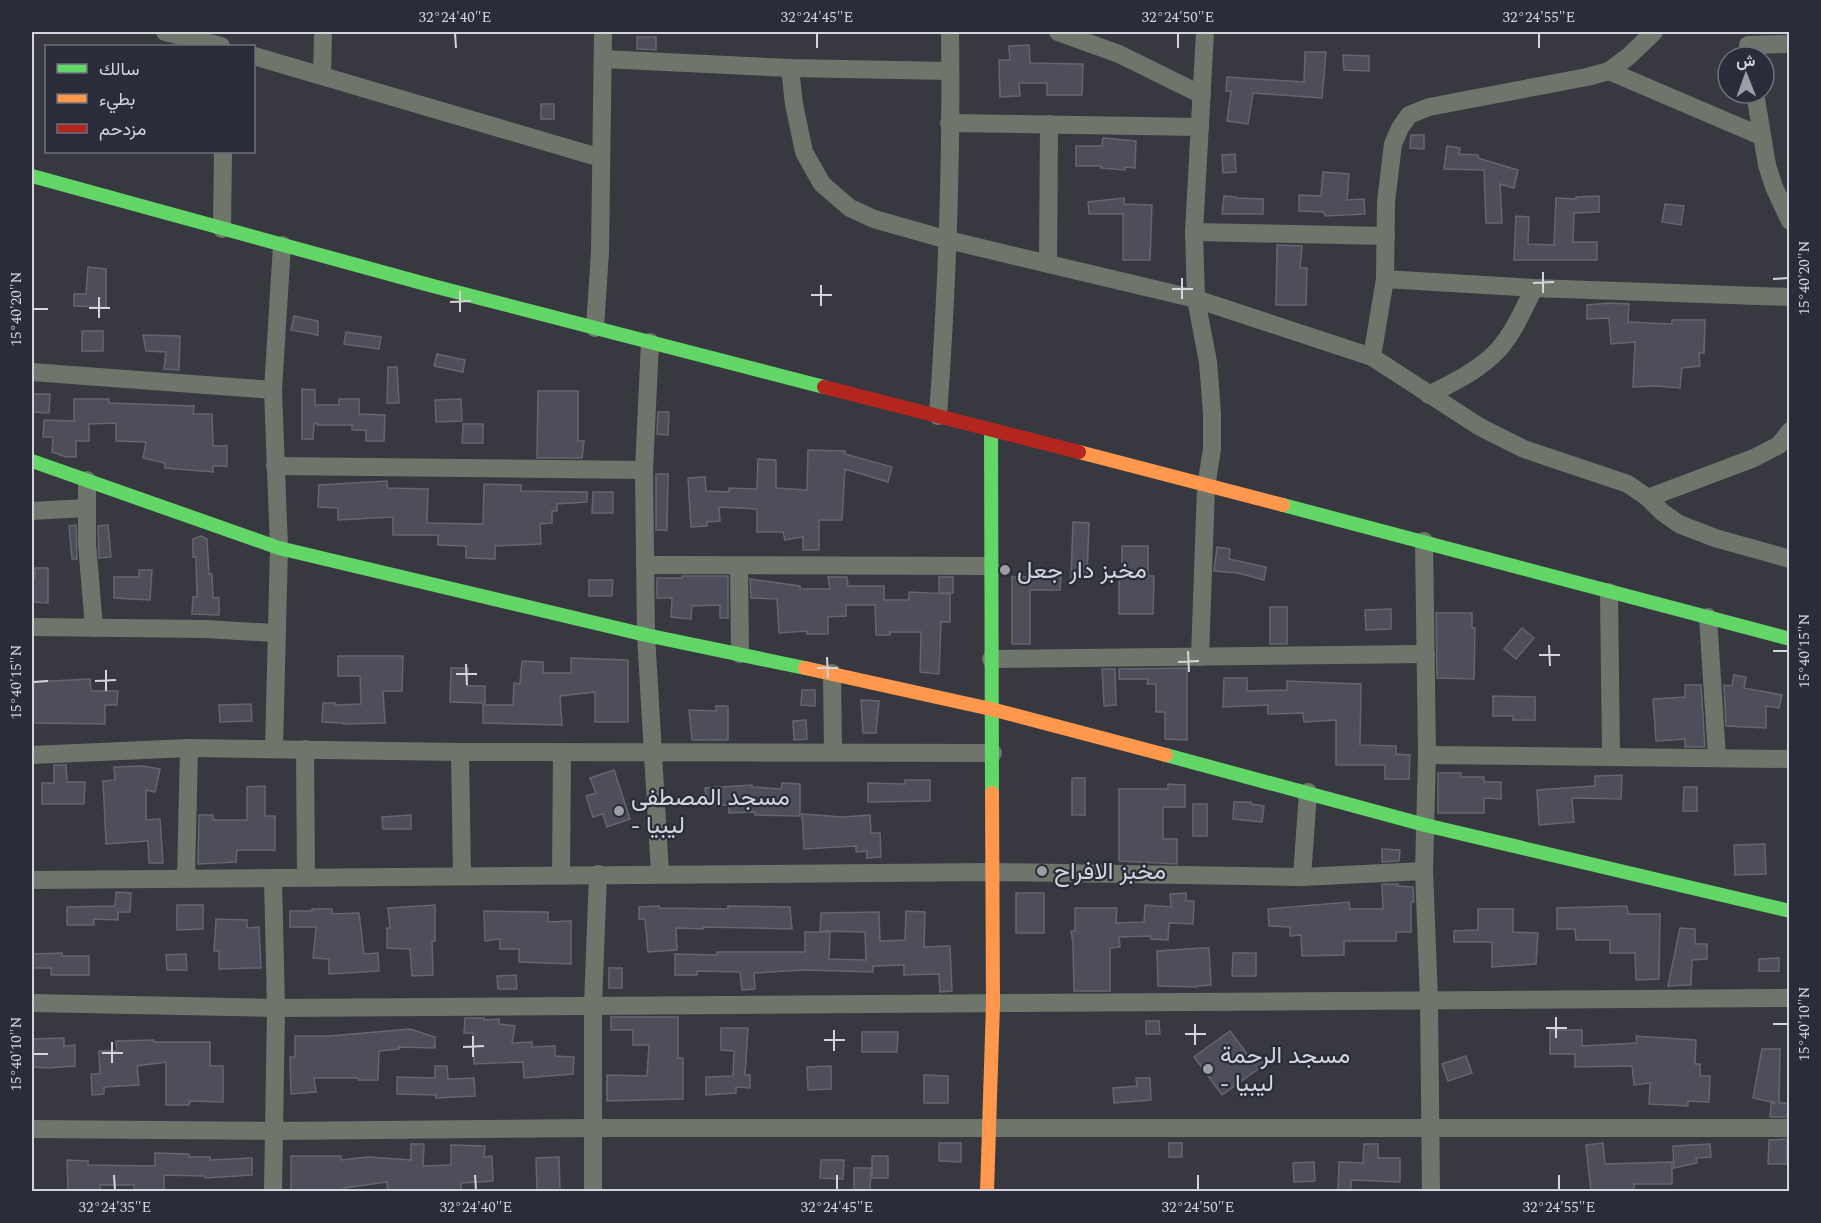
<svg xmlns="http://www.w3.org/2000/svg" width="1821" height="1223" viewBox="0 0 1821 1223" font-family="Spectral,Vazirmatn,serif">
<style>
.building{fill:#4e4e5b;stroke:#65666c;stroke-width:1.5}
.lines{fill:none;stroke-linecap:round;stroke-linejoin:round}
.street{stroke:#6e756b;stroke-width:18}
.fast{stroke:#63d668;stroke-width:14}
.slow{stroke:#ff974d;stroke-width:14}
.jam{stroke:#b3261e;stroke-width:14}
.ticks{fill:none;stroke:#d3d4dc;stroke-width:2}
.poi-dot{fill:#9d9ea5;stroke:#2b2c39;stroke-width:2}
.labels{text-anchor:middle;stroke-width:4.5;stroke-linejoin:round;paint-order:stroke}
.poi-label{font-size:24px;fill:#d3d4dc;stroke:#2b2c39;text-anchor:start}
.neatline{fill:none;stroke:#d3d4dc;stroke-width:2}
.ticks-label{font-size:15px;text-anchor:middle;fill:#d3d4dc}
</style>
<rect width="100%" height="100%" fill="#383940"/>
<g class="building">
<polygon points="637,37 656,37 656,50 637,49"/>
<polygon points="1029,45 1030,63 1083,64 1082,95 1047,95 1047,83 1019,83 1020,96 1000,97 999,60 1010,60 1009,46"/>
<polygon points="1305,52 1326,52 1322,98 1253,93 1248,124 1227,121 1231,91 1226,91 1227,77 1304,82"/>
<polygon points="1343,55 1369,56 1369,71 1344,70"/>
<rect x="541" y="104" width="13" height="15"/>
<polygon points="1411,135 1424,135 1424,149 1410,148"/>
<polygon points="1103,138 1136,141 1135,168 1125,167 1125,170 1101,168 1101,166 1076,166 1076,146 1102,146"/>
<polygon points="1447,146 1460,148 1459,154 1478,155 1478,158 1518,170 1514,188 1500,184 1502,223 1486,223 1484,170 1444,169"/>
<polygon points="1235,154 1236,172 1223,173 1222,155"/>
<polygon points="1323,172 1349,174 1347,200 1364,199 1365,214 1325,216 1324,212 1299,211 1299,195 1321,196"/>
<polygon points="1224,196 1236,197 1236,198 1263,199 1263,214 1222,214"/>
<polygon points="1599,196 1599,212 1574,213 1573,242 1597,242 1597,260 1514,260 1516,216 1529,217 1528,244 1554,245 1556,198 1576,199 1576,197"/>
<polygon points="1124,198 1124,204 1152,205 1150,260 1123,260 1123,214 1089,214 1088,202"/>
<polygon points="1665,204 1684,206 1681,225 1662,222"/>
<polygon points="1277,245 1302,246 1300,268 1307,268 1306,305 1276,305"/>
<polygon points="88,267 106,269 106,307 74,306 74,294 86,294"/>
<polygon points="1610,303 1629,304 1628,322 1672,324 1672,320 1705,320 1704,353 1699,353 1700,366 1682,368 1680,388 1656,386 1633,387 1635,342 1611,344 1609,318 1587,319 1587,305"/>
<polygon points="294,316 318,321 318,335 291,330"/>
<rect x="82" y="331" width="21" height="20"/>
<polygon points="346,332 381,337 379,349 344,344"/>
<polygon points="143,335 180,336 179,370 164,369 166,352 146,351"/>
<polygon points="437,354 465,360 463,372 434,366"/>
<polygon points="388,367 397,367 399,403 387,403"/>
<polygon points="302,389 315,390 315,405 339,405 339,399 359,399 359,414 385,415 384,441 366,441 366,430 352,430 352,425 317,425 317,423 314,423 313,439 302,439"/>
<polygon points="538,391 578,391 578,441 584,441 582,458 537,458"/>
<polygon points="32,394 50,394 49,413 32,412"/>
<polygon points="74,399 109,399 109,403 194,406 193,414 212,414 213,446 227,446 227,466 213,466 213,472 165,468 165,463 143,458 146,442 116,441 116,423 89,424 89,441 76,441 76,457 66,457 52,452 53,437 43,437 44,420 74,421"/>
<polygon points="461,399 462,421 436,422 435,400"/>
<polygon points="658,412 669,412 668,435 657,434"/>
<polygon points="463,424 483,424 483,443 462,443"/>
<polygon points="808,450 845,451 845,454 892,467 888,482 845,469 842,520 819,520 819,550 803,550 803,537 785,540 783,532 757,532 757,509 719,507 720,521 707,522 707,526 691,527 688,478 705,477 706,491 729,492 729,488 755,489 757,488 758,459 776,460 776,488 807,490"/>
<polygon points="656,474 668,474 667,530 656,530"/>
<polygon points="387,481 387,488 428,489 427,523 483,524 484,484 521,485 521,491 587,492 587,502 557,504 557,511 552,511 552,523 540,524 541,544 495,546 495,559 466,558 466,546 438,545 438,535 393,535 393,517 338,520 338,508 318,507 319,485"/>
<polygon points="593,492 613,492 613,513 592,513"/>
<polygon points="1073,522 1089,523 1087,577 1071,577"/>
<polygon points="76,525 77,559 72,559 69,526"/>
<polygon points="108,525 111,557 99,558 98,526"/>
<polygon points="201,536 207,539 209,574 212,574 213,598 219,598 219,615 192,614 193,597 197,597 196,557 193,557 193,539"/>
<polygon points="1122,546 1148,546 1148,576 1154,576 1153,614 1119,614 1119,575 1122,575"/>
<polygon points="1217,547 1230,549 1229,559 1266,567 1264,580 1238,573 1214,571"/>
<polygon points="35,568 48,568 48,603 32,602 32,578 35,578"/>
<polygon points="139,570 152,570 150,600 114,598 114,577 139,577"/>
<polygon points="682,576 728,576 728,618 720,618 720,605 692,606 691,619 671,617 672,598 657,598 657,578 682,578"/>
<polygon points="828,577 847,577 848,586 884,586 884,600 909,600 909,592 950,594 950,622 941,622 939,674 920,672 921,632 890,632 890,635 876,635 875,605 846,605 846,616 828,617 828,634 807,634 807,631 779,633 777,599 751,598 750,579 800,586 800,589 830,589"/>
<rect x="939" y="577" width="14" height="16"/>
<polygon points="1012,577 1061,577 1060,590 1030,590 1030,644 1012,644"/>
<polygon points="589,580 613,580 612,596 589,596"/>
<rect x="1270" y="607" width="17" height="37"/>
<polygon points="1391,609 1391,629 1366,630 1365,610"/>
<polygon points="1436,613 1472,613 1472,628 1475,628 1474,679 1437,678"/>
<polygon points="1522,628 1534,638 1516,659 1504,649"/>
<polygon points="338,656 403,656 402,691 383,691 385,723 343,724 343,723 322,722 323,703 335,703 335,705 361,704 360,676 338,676"/>
<polygon points="571,658 628,660 628,722 595,722 595,692 560,696 562,725 483,723 483,705 513,705 514,683 520,684 522,661 543,662 543,673 571,673"/>
<polygon points="451,668 468,668 467,686 485,686 485,703 450,702"/>
<polygon points="1187,668 1187,740 1165,739 1165,712 1156,712 1156,684 1147,684 1148,679 1119,679 1119,669"/>
<polygon points="1102,669 1115,669 1116,705 1104,706"/>
<polygon points="1734,675 1746,677 1744,688 1782,695 1779,708 1766,706 1766,728 1726,726 1724,685 1732,686"/>
<polygon points="1224,678 1247,678 1247,691 1287,690 1287,681 1361,684 1360,745 1396,746 1396,754 1410,755 1409,779 1385,779 1385,765 1336,765 1336,720 1304,722 1303,713 1268,714 1268,705 1223,707"/>
<polygon points="90,679 91,691 118,691 117,705 105,705 105,724 32,723 32,682"/>
<polygon points="1685,685 1701,685 1705,747 1685,747 1685,739 1656,741 1653,699 1685,697"/>
<polygon points="802,690 815,690 815,706 801,705"/>
<polygon points="1493,696 1535,697 1535,720 1513,720 1513,716 1493,716"/>
<polygon points="861,700 879,701 876,733 863,733"/>
<polygon points="251,704 252,721 220,722 219,705"/>
<polygon points="716,706 728,706 728,740 692,740 689,710 716,711"/>
<polygon points="806,720 807,739 794,740 793,721"/>
<polygon points="54,765 66,765 67,782 85,782 84,804 42,804 42,783 54,783"/>
<polygon points="143,766 160,769 155,792 146,790 146,820 160,819 163,863 149,863 148,841 106,844 106,841 103,781 115,780 114,767"/>
<polygon points="614,770 630,819 607,827 603,814 593,817 586,796 596,793 590,778"/>
<polygon points="1438,773 1461,773 1461,777 1484,777 1484,782 1501,782 1501,799 1484,798 1484,813 1438,813"/>
<polygon points="1622,775 1621,799 1572,798 1574,822 1539,825 1537,790 1595,786 1595,776"/>
<rect x="1072" y="778" width="13" height="37"/>
<polygon points="905,780 930,780 930,801 868,802 868,783 905,784"/>
<polygon points="782,783 800,784 800,816 755,815 755,812 729,813 729,805 707,806 705,788 752,785 752,787 781,789"/>
<polygon points="1168,784 1185,785 1185,807 1163,807 1163,839 1177,839 1177,864 1119,861 1119,789 1168,789"/>
<polygon points="265,786 265,816 275,816 275,850 237,850 236,862 198,864 199,815 213,815 213,820 247,820 247,787"/>
<polygon points="1684,787 1697,787 1697,811 1683,811"/>
<polygon points="1234,802 1251,802 1251,804 1264,806 1262,822 1233,819"/>
<rect x="1193" y="804" width="14" height="32"/>
<polygon points="802,814 843,817 870,815 871,833 880,833 881,857 867,858 867,851 856,852 856,846 804,849"/>
<polygon points="411,815 411,829 383,829 382,817"/>
<polygon points="1765,844 1766,874 1735,875 1734,845"/>
<polygon points="1382,849 1400,850 1399,861 1382,862"/>
<polygon points="1382,884 1398,884 1397,886 1413,887 1414,902 1411,902 1411,932 1396,932 1396,941 1344,941 1344,955 1302,956 1301,935 1290,936 1290,927 1269,926 1268,909 1349,902 1350,909 1383,909"/>
<polygon points="116,892 131,893 130,912 118,912 118,920 94,919 94,925 67,925 67,907 115,906"/>
<rect x="1016" y="893" width="28" height="40"/>
<polygon points="1186,893 1186,901 1194,901 1193,924 1169,923 1168,940 1151,939 1151,936 1119,937 1120,947 1110,948 1110,991 1074,991 1073,943 1071,931 1075,931 1075,908 1117,908 1116,923 1144,922 1145,905 1171,907 1170,894"/>
<polygon points="177,905 203,905 203,929 177,930"/>
<polygon points="435,905 435,941 432,941 433,975 412,976 410,949 387,948 387,928 390,928 388,908"/>
<polygon points="659,906 659,908 728,909 728,906 790,907 792,929 703,927 703,929 676,928 677,950 648,952 645,919 639,919 639,907"/>
<polygon points="1627,906 1628,914 1660,914 1659,979 1636,980 1635,953 1610,953 1610,940 1576,940 1575,929 1557,929 1557,908"/>
<polygon points="312,909 332,909 332,914 359,913 364,954 378,953 379,971 329,974 329,959 313,958 316,927 290,927 290,911 312,911"/>
<polygon points="1478,909 1513,909 1513,932 1538,933 1536,964 1492,967 1492,942 1454,942 1454,931 1478,930"/>
<polygon points="484,911 548,912 548,922 571,921 571,964 519,962 519,949 500,949 500,939 485,941"/>
<polygon points="906,911 925,912 924,947 950,946 952,991 940,992 939,974 904,975 904,965 873,966 873,972 804,970 754,973 755,989 742,990 740,972 697,971 697,975 675,975 675,954 717,955 717,952 805,952 805,932 830,932 829,959 866,960 865,932 820,931 821,913 879,912 880,941 905,940"/>
<polygon points="216,919 247,920 247,928 259,927 261,968 219,969 219,951 214,951"/>
<polygon points="1680,928 1695,929 1695,944 1707,944 1707,959 1692,960 1691,985 1668,986"/>
<polygon points="1203,948 1209,948 1211,985 1197,986 1197,987 1158,986 1157,951"/>
<polygon points="62,953 62,956 89,956 89,975 51,975 51,968 32,968 32,954"/>
<polygon points="1233,953 1256,953 1256,976 1232,976"/>
<polygon points="186,954 187,970 167,970 166,955"/>
<polygon points="1779,958 1779,971 1759,971 1759,959"/>
<rect x="609" y="968" width="13" height="20"/>
<polygon points="516,975 517,989 498,989 497,976"/>
<polygon points="611,1017 678,1017 678,1058 683,1058 683,1099 607,1101 607,1075 647,1076 649,1045 633,1045 633,1030 611,1030"/>
<polygon points="465,1018 484,1018 484,1020 499,1019 499,1024 515,1026 512,1043 532,1042 532,1047 555,1046 555,1056 574,1057 573,1074 524,1078 523,1062 474,1064 473,1033 464,1033"/>
<polygon points="1146,1021 1159,1021 1160,1034 1146,1034"/>
<polygon points="721,1028 748,1028 745,1075 750,1075 750,1088 736,1087 736,1093 706,1095 706,1077 733,1076 734,1051 721,1050"/>
<polygon points="410,1029 435,1037 435,1048 398,1047 399,1049 379,1051 378,1080 358,1080 358,1078 314,1078 316,1092 291,1094 290,1057 295,1057 295,1036 330,1036"/>
<polygon points="1550,1030 1582,1030 1582,1046 1637,1043 1636,1036 1696,1040 1695,1064 1700,1064 1700,1076 1710,1076 1709,1102 1688,1101 1688,1106 1649,1104 1650,1083 1634,1085 1632,1066 1575,1067 1575,1054 1550,1054"/>
<polygon points="1230,1031 1250,1058 1272,1059 1222,1095 1194,1057"/>
<polygon points="862,1032 898,1032 897,1052 862,1052"/>
<polygon points="64,1038 64,1046 75,1045 75,1066 48,1068 32,1067 32,1039"/>
<polygon points="154,1040 154,1042 210,1042 210,1066 223,1066 223,1102 190,1101 189,1105 166,1105 166,1062 137,1066 139,1085 104,1087 104,1094 92,1095 91,1074 100,1074 99,1051 117,1051 116,1041"/>
<polygon points="1762,1049 1780,1049 1779,1103 1788,1103 1787,1117 1770,1117 1771,1103 1776,1103 1753,1098"/>
<polygon points="1466,1056 1472,1073 1448,1081 1442,1064"/>
<polygon points="435,1066 447,1066 448,1079 474,1078 475,1096 436,1098 436,1095 397,1094 397,1077 435,1078"/>
<polygon points="831,1066 831,1089 808,1090 807,1067"/>
<polygon points="924,1075 948,1076 948,1103 924,1103"/>
<polygon points="1136,1078 1150,1078 1151,1100 1114,1103 1113,1088 1137,1086"/>
<polygon points="1787,1139 1787,1164 1768,1164 1769,1140"/>
<polygon points="939,1143 961,1143 961,1162 939,1161"/>
<rect x="1169" y="1143" width="13" height="14"/>
<polygon points="1603,1143 1605,1164 1672,1162 1672,1184 1634,1184 1634,1191 1591,1191 1586,1145"/>
<polygon points="411,1144 424,1144 423,1166 451,1165 451,1145 485,1146 484,1157 492,1156 493,1181 461,1183 461,1191 436,1191 436,1190 388,1191 387,1182 344,1188 344,1191 291,1191 291,1156 341,1156 341,1160 368,1157 411,1160"/>
<polygon points="1364,1144 1378,1144 1378,1158 1400,1158 1400,1182 1351,1180 1351,1191 1338,1191 1339,1162 1363,1163"/>
<polygon points="1710,1144 1711,1157 1696,1158 1697,1163 1674,1168 1673,1146"/>
<polygon points="155,1153 189,1154 189,1157 210,1157 210,1160 252,1158 252,1175 205,1178 205,1176 164,1175 164,1191 134,1191 134,1185 100,1185 100,1191 68,1191 67,1160 88,1161 88,1165 155,1166"/>
<rect x="872" y="1156" width="16" height="22"/>
<polygon points="559,1157 560,1191 537,1191 536,1158"/>
<polygon points="821,1160 844,1160 843,1179 820,1178"/>
<polygon points="1314,1162 1315,1181 1294,1182 1293,1163"/>
<polygon points="854,1168 871,1168 870,1191 854,1191"/>
</g>
<g class="lines">
<g class="street">
<polyline points="165,32 221,46"/>
<polyline points="1058,32 1119,54 1202,95"/>
<polyline points="1748,45 1790,44"/>
<polyline points="254,56 601,158"/>
<polyline points="603,59 790,68 950,71"/>
<polyline points="790,68 794,104 804,152 822,184 850,208 874,219 948,240 1196,299 1372,357 1480,427 1524,449 1628,484 1648,498 1662,512 1679,524 1715,538 1790,559"/>
<polyline points="1609,71 1761,136"/>
<polyline points="322,76 323,32"/>
<polyline points="1755,93 1767,165 1774,187 1790,221"/>
<polyline points="949,123 1200,127"/>
<polyline points="222,229 223,152"/>
<polyline points="1194,232 1386,236"/>
<polyline points="1048,264 1049,124"/>
<polyline points="1385,279 1534,288 1790,297"/>
<polyline points="595,328 600,252 603,32"/>
<polyline points="650,342 644,470 646,635 660,873"/>
<polyline points="1372,357 1385,279 1386,202 1393,144 1400,128 1409,115 1429,107 1587,77 1609,71 1629,56 1654,32"/>
<polyline points="32,372 273,390"/>
<path d="M1429 395C1454 382 1480 370 1499 349 1514 332 1524 308 1534 288"/>
<path d="M938 416C947 288 952 160 950 32"/>
<polyline points="275,466 644,470"/>
<polyline points="87,480 87,543 94,628"/>
<polyline points="1648,498 1754,458 1779,445 1790,431"/>
<polyline points="32,511 86,508"/>
<polyline points="1424,541 1427,755 1424,871 1429,999 1431,1192"/>
<polyline points="645,565 990,566"/>
<polyline points="739,566 740,654"/>
<polyline points="1609,592 1611,756"/>
<polyline points="1708,617 1717,757"/>
<polyline points="32,627 204,629 276,633"/>
<polyline points="1200,657 1206,487 1212,449 1212,413 1208,362 1196,299 1194,232 1205,32"/>
<polyline points="991,659 1426,654"/>
<polyline points="832,673 833,751"/>
<polyline points="274,748 279,548 273,390 282,245"/>
<polyline points="305,749 306,876"/>
<polyline points="460,752 462,875"/>
<polyline points="32,755 189,748 460,752 993,753"/>
<polyline points="1427,755 1790,759"/>
<polyline points="561,875 562,753"/>
<polyline points="186,877 189,748"/>
<polyline points="1302,877 1308,792"/>
<polyline points="32,880 993,872 1302,877 1424,871"/>
<polyline points="32,1003 276,1008 1790,998"/>
<polyline points="32,1129 274,1131 592,1128 1790,1128"/>
<polyline points="273,1192 276,1008 273,878"/>
<polyline points="593,1192 593,1005 598,874"/>
</g>
<g class="fast">
<polyline points="32,176 433,286 824,387"/>
<polyline points="991,430 992,793"/>
<polyline points="32,461 279,548 646,635 805,668"/>
<polyline points="1283,505 1790,639"/>
<polyline points="1166,755 1425,825 1790,911"/>
</g>
<g class="slow">
<polyline points="1079,452 1283,505"/>
<polyline points="805,668 991,709 1166,755"/>
<polyline points="987,1192 993,1004 992,793"/>
</g>
<polyline class="jam" points="824,387 1079,452"/>
</g>
<path class="ticks" d="M455 33 456 48M817 33V48M1178 33V48M1539 33V48M1543 272V293M1182 278V299M1773 279 1788 278M1533 283 1554 282M821 285V306M1172 289H1193M460 291V312M811 295H832M99 297V318M450 302 471 301M89 308H110M33 309H48M1549 645 1550 666M1188 651 1189 672M1773 651H1788M1539 655H1560M827 657 828 678M1178 662 1199 661M466 664 467 685M817 668H838M106 670V691M456 674H477M95 681 116 680M33 682 48 681M1556 1017V1038M1195 1024V1045M1773 1024H1788M1546 1028H1567M834 1030V1051M1185 1034H1206M473 1036V1057M824 1040H845M112 1042V1063M463 1047 484 1046M102 1053H123M33 1054H48M114 1175 115 1190M475 1175 476 1190M837 1175V1190M1198 1175V1190M1559 1175V1190"/>
<g class="poi-dot">
<circle cx="1005" cy="570" r="6"/>
<circle cx="619" cy="811" r="6"/>
<circle cx="1042" cy="871" r="6"/>
<circle cx="1208" cy="1069" r="6"/>
</g>
<g class="labels">
<g class="poi-label">
<text x="1017" y="578">مخبز دار جعل</text>
<text x="631" y="805">مسجد المصطفى<tspan x="631" dy="28">- ليبيا</tspan></text>
<text x="1054" y="879">مخبز الافراح</text>
<text x="1220" y="1063">مسجد الرحمة<tspan x="1220" dy="28">- ليبيا</tspan></text>
</g>
</g>
<rect width="1821" height="1223" fill="none" stroke="#2b2c39" stroke-width="66"/>
<rect x="45" y="45" width="210" height="108" fill="#2b2c39" stroke="#6e6f7a" stroke-width="1.5"/>
<rect x="57" y="64" width="30" height="9" fill="#63d668" stroke="#6e6f7a" stroke-width="1.5"/>
<text x="99" y="75" font-size="18" fill="#d3d4dc">سالك</text>
<rect x="57" y="94" width="30" height="9" fill="#ff974d" stroke="#6e6f7a" stroke-width="1.5"/>
<text x="99" y="105" font-size="18" fill="#d3d4dc">بطيء</text>
<rect x="57" y="124" width="30" height="9" fill="#b3261e" stroke="#6e6f7a" stroke-width="1.5"/>
<text x="99" y="135" font-size="18" fill="#d3d4dc">مزدحم</text>
<g transform="translate(1746 75) rotate(359)"><circle r="28" fill="#2b2c39" stroke="#6e6f7a" stroke-width="1.5"/>
<path d="M0-4.5L10 22L0 15L-10 22Z" fill="#9d9ea5"/>
<text y="-9" font-size="16" font-weight="bold" text-anchor="middle" fill="#d3d4dc">ش</text>
</g>
<rect x="33" y="33" width="1755" height="1157" class="neatline"/>
<g class="ticks-label">
<text x="455" y="22">32°24'40"E</text>
<text x="817" y="22">32°24'45"E</text>
<text x="1178" y="22">32°24'50"E</text>
<text x="1539" y="22">32°24'55"E</text>
<text transform="translate(1804 278) rotate(-90)" y="5">15°40'20"N</text>
<text transform="translate(16 309) rotate(-90)" y="5">15°40'20"N</text>
<text transform="translate(1804 651) rotate(-90)" y="5">15°40'15"N</text>
<text transform="translate(16 682) rotate(-90)" y="5">15°40'15"N</text>
<text transform="translate(1804 1024) rotate(-90)" y="5">15°40'10"N</text>
<text transform="translate(16 1054) rotate(-90)" y="5">15°40'10"N</text>
<text x="115" y="1212">32°24'35"E</text>
<text x="476" y="1212">32°24'40"E</text>
<text x="837" y="1212">32°24'45"E</text>
<text x="1198" y="1212">32°24'50"E</text>
<text x="1559" y="1212">32°24'55"E</text>
</g>
</svg>
